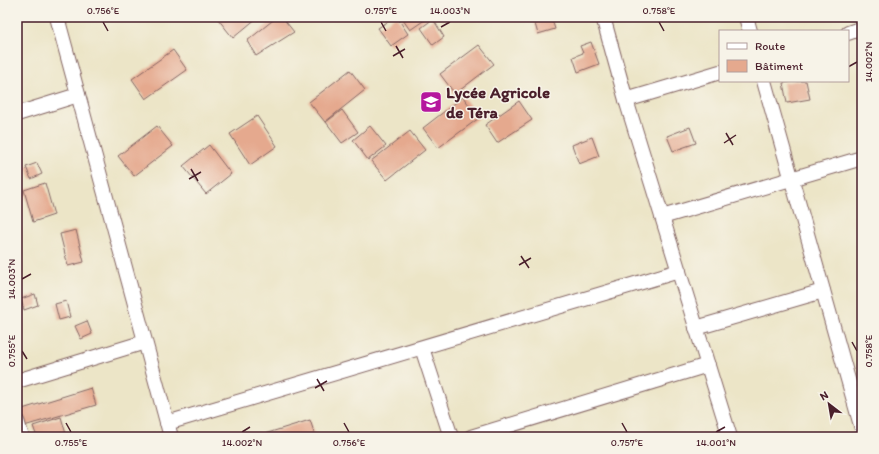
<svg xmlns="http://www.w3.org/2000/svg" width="879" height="454" viewBox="0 0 879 454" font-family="Itim,sans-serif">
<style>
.building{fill:#e5a98e}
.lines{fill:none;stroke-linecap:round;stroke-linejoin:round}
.street-casing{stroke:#836462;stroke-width:16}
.street{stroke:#fff;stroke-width:14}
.ticks{fill:none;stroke:#4a1f2b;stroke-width:1.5}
.labels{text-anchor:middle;stroke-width:3;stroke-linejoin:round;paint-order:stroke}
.poi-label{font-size:17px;font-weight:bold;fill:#4a1f2b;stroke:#f7f3e8;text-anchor:start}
.neatline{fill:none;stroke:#4a1f2b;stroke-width:1.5}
.ticks-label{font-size:10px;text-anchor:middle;fill:#4a1f2b}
</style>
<rect width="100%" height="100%" fill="#f7f3e8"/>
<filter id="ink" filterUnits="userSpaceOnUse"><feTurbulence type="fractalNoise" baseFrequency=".025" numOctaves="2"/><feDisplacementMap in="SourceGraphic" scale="8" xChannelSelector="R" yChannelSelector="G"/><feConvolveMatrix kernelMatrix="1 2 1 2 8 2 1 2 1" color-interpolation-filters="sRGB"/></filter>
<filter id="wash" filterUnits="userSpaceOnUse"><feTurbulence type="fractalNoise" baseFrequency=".012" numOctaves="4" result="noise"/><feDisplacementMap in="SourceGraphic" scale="16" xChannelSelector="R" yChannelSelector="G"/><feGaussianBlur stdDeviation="0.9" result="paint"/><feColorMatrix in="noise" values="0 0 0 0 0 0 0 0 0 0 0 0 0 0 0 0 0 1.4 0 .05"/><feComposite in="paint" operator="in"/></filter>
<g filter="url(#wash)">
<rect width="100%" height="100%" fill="#ece5c7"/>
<g id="blocks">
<g class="building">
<polygon points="220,17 258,17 233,38 218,19"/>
<polygon points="277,17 282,17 294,32 256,56 247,41"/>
<polygon points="395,17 397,17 408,34 391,46 378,28"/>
<polygon points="401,17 429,17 410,30"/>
<polygon points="533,17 551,17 555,29 538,34"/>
<polygon points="433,19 444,37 433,45 421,28"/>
<polygon points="591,42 599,64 578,72 573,57 583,53 580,46"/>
<polygon points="479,45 494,64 455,94 440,74"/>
<polygon points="173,50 187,70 146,99 132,79"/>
<polygon points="350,70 365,90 325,122 309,102"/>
<polygon points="794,81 806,81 810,99 787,103 783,83"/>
<polygon points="463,97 479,118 438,148 423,128"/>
<polygon points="519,101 532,120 497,143 485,125"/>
<polygon points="342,110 358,132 342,143 326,122"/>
<polygon points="257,116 277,146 250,165 230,134"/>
<polygon points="157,126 173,146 134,176 118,156"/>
<polygon points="370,126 386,146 368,160 353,140"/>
<polygon points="690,127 696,143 673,151 667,136"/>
<polygon points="410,131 425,150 387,180 371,161"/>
<polygon points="592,137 599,156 579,164 572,145"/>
<polygon points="209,145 231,174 206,194 183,166"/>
<polygon points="37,163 42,174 31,179 26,167"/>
<polygon points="45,183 54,215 33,222 24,190"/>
<polygon points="76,230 84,262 68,266 60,234"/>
<polygon points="35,294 38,305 24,310 21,299"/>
<polygon points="66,301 70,317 59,320 55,304"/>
<polygon points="87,321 92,334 81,339 75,326"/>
<polygon points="91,388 96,405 24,426 19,410"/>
<polygon points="61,417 66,434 57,437 37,437 33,426"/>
<polygon points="310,420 315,435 309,437 262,437 261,435"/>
</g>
</g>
</g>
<g filter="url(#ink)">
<use href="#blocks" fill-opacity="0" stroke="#836462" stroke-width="1"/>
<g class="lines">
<g class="street-casing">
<g id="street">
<polyline points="57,17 171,437"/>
<polyline points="603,17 626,100 730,437"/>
<polyline points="746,17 750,31"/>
<polyline points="848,33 862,28"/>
<polyline points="764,81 862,429"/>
<polyline points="626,100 720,72"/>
<polyline points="17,114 78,95"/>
<polyline points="662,217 862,158"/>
<polyline points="696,328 823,291"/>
<polyline points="422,348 451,437"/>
<polyline points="17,381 145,342"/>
<polyline points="17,421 22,437"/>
<polyline points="167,423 679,271"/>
<polyline points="471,437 708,365"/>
</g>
</g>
<use href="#street" class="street"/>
</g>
</g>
<path class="ticks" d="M103 22 108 31M381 22 386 31M659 22 664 31M441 27 450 22M396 46 403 58M393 56 405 49M848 67 857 62M726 133 733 145M724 143 736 135M191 169 198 181M189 179 201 172M521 256 529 268M519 265 531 258M22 279 31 274M852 342 857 351M22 351 27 359M317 379 324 391M315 388 327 381M66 423 71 432M344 423 349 432M622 423 627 432M242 432 250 427M716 432 725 427"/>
<defs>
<g id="university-square" transform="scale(1.15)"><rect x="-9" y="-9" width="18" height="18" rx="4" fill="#b5179e" stroke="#f7f3e8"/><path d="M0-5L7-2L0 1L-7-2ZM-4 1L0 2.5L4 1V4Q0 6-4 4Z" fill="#fff"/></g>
</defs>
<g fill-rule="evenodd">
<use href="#university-square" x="431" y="102"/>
</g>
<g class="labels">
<g class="poi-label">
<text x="446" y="98">Lycée Agricole<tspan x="446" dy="20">de Téra</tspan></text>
</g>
</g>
<rect width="879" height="454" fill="none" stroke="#f7f3e8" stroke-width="44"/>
<rect x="719" y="30" width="130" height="52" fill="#f7f3e8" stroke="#b29e9c"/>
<rect x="727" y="43" width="20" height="6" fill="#ffffff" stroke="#b29e9c"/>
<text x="755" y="50" font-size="12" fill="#4a1f2b">Route</text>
<rect x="727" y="60" width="20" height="12" fill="#e5a98e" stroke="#b29e9c"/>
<text x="755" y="70" font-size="12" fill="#4a1f2b">Bâtiment</text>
<g transform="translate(829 404) rotate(329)" stroke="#f7f3e8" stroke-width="3" paint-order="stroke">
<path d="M0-3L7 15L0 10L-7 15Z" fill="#4a1f2b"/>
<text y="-6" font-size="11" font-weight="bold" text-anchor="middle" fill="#4a1f2b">N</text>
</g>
<rect x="22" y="22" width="835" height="410" class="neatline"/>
<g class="ticks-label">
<text x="103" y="14">0.756°E</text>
<text x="381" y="14">0.757°E</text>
<text x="450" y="14">14.003°N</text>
<text x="659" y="14">0.758°E</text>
<text transform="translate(868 62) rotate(-90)" y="4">14.002°N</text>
<text transform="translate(11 279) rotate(-90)" y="4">14.003°N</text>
<text transform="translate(11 351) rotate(-90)" y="4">0.755°E</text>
<text transform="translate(868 351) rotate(-90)" y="4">0.758°E</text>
<text x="71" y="446">0.755°E</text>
<text x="242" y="446">14.002°N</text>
<text x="349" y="446">0.756°E</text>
<text x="627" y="446">0.757°E</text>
<text x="716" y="446">14.001°N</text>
</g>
</svg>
